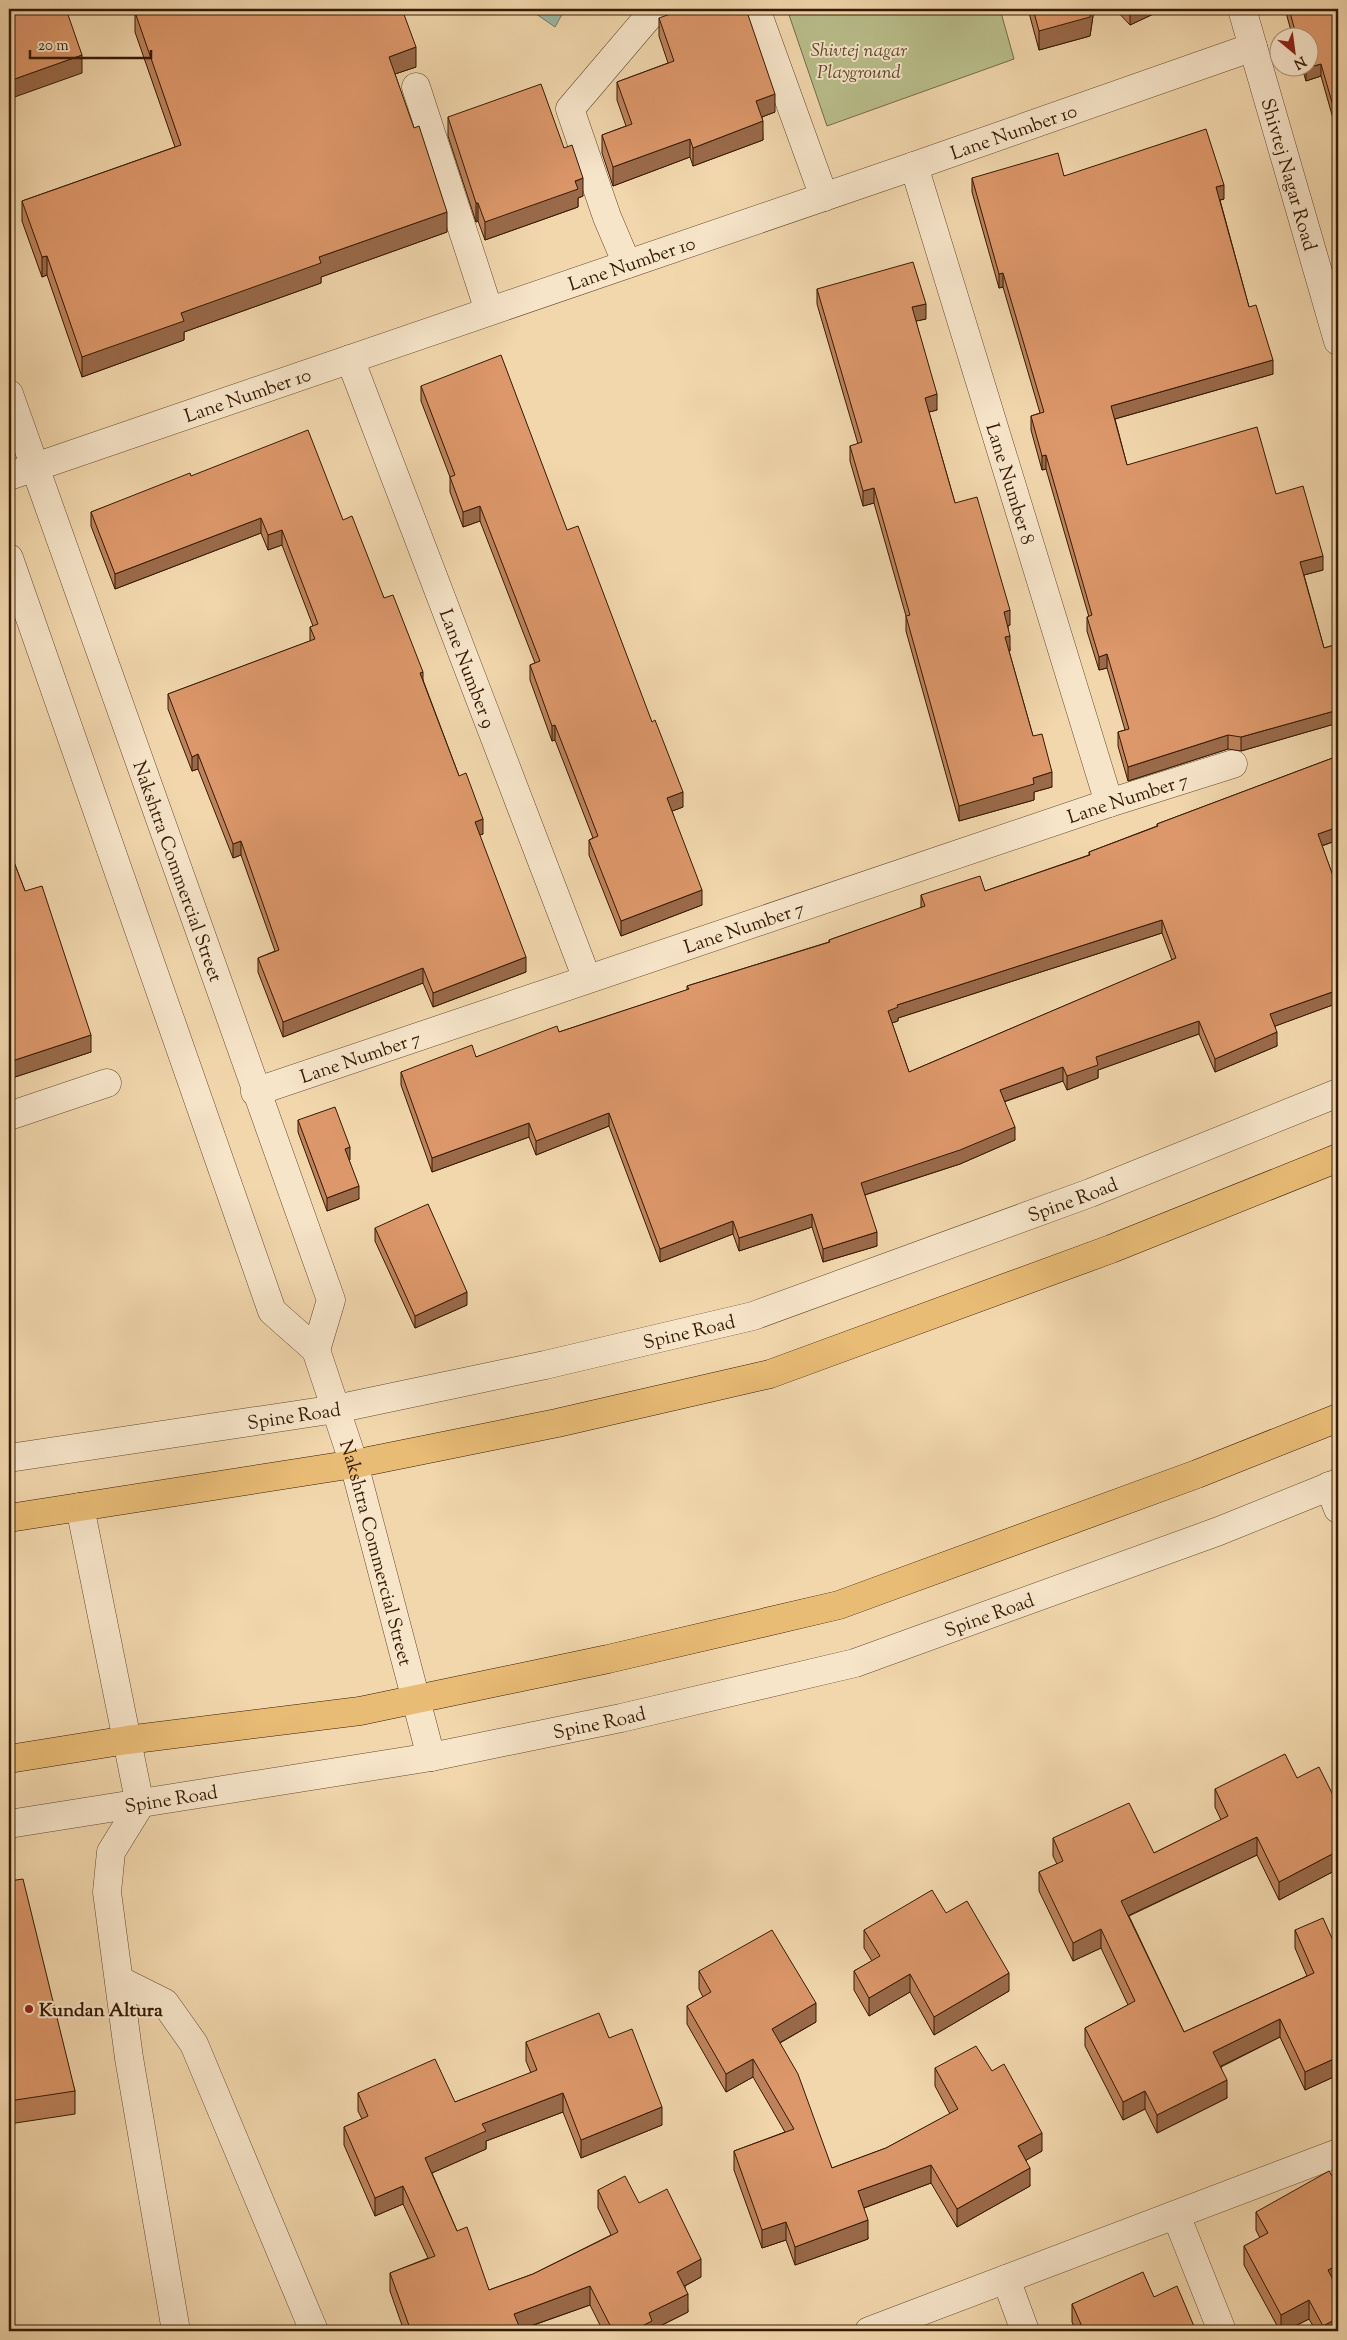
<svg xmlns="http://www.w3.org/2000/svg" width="1347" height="2340" viewBox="0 0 1347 2340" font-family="'Sorts Mill Goudy',serif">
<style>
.green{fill:#b9be8b;stroke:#776c48}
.water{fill:#9cbaa8;stroke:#737a66}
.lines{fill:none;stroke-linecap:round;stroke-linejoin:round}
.minor-casing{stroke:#64492e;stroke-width:29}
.major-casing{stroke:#351a04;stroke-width:29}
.minor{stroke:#f7e5ca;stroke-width:28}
.major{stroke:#e9bc76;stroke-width:28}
.wall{fill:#bd825b;stroke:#351a04;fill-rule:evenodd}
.shaded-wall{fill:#9a6a4a;stroke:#351a04}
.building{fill:#dc976a;stroke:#351a04;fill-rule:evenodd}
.poi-dot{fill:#8f2418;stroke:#f7e5ca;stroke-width:2}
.labels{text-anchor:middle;stroke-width:4;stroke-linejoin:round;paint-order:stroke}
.park-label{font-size:19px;font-style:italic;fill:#5d4b2c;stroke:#f7e5ca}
.street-label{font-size:19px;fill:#351a04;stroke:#f7e5ca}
.poi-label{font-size:19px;font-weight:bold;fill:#351a04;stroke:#f7e5ca;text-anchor:start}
</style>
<rect width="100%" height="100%" fill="#f2d7ad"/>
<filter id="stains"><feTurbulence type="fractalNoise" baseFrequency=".004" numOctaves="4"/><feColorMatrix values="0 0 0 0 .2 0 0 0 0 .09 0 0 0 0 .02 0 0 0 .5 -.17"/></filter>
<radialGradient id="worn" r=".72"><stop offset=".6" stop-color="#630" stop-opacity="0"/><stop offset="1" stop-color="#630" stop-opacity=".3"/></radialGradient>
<polygon class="green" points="787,9 1000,9 1014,59 827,126"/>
<polygon class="water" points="529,9 565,9 555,27"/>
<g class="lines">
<g class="minor-casing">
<g id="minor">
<polyline points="756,9 824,197"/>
<path id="s1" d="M1242 9 1338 341"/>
<polyline points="416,87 489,311"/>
<path id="s2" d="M914 166 1109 803"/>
<polyline points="627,264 607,217 570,109 655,9"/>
<path id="s3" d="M350 359 587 979"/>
<path id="s4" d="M9 394 331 1300 316 1350"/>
<path id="s5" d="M9 476 914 166 1253 47"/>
<path id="s6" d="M9 558 272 1311 316 1350 354 1464 431 1757"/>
<path id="s7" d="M255 1092 1109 803 1233 764"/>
<polyline points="9,1116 107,1083"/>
<path id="s8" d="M9 1458 336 1409 545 1365 753 1316 1090 1193 1338 1093"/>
<polyline points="1329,1486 1338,1509"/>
<polyline points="80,1507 140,1805 111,1852 107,1892 129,2058 176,2331"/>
<path id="s9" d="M9 1824 431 1757 621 1718 855 1663 1219 1531 1338 1483"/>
<polyline points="119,1980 165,2003 194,2044 314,2331"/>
<polyline points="1176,2215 1222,2331"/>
<polyline points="1006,2279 1025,2331"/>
<polyline points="869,2331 1338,2153"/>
</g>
</g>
<g class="major-casing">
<g id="major">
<polyline points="9,1518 354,1464 557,1423 770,1374 1111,1249 1338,1158"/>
<polyline points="9,1759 127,1740 360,1711 608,1659 839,1605 1197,1474 1338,1418"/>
</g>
</g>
<use href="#minor" class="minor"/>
<use href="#major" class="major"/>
</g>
<g class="wall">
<polygon points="1028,9 1094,9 1090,36 1039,50"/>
<polygon points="1115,9 1164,9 1130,25"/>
<polygon points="1285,9 1338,9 1338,136 1321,76 1306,81 1302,68 1310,68 1310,38 1293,38"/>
<polygon points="135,12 416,67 395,74 447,232 321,277 321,283 184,332 184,340 82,377 47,275 42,277 22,221 22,201 175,147 135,32"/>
<polygon points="659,18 775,112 762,117 763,140 693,166 690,157 613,186 602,153 602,135 626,126 617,100 617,82 668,63 659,36"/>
<polygon points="448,117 564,148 583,196 578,198 578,207 485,240 478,221 476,222 448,136"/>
<polygon points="1064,176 1224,199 1220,200 1249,307 1273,374 1115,419 1127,465 1276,494 1323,570 1304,575 1324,648 1338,644 1338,723 1241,751 1228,749 1128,781 1118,746 1118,732 1125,730 1107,668 1099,670 1087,631 1087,617 1089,617 1046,469 1042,470 1031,430 1031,416 1040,413 1003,287 999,288 972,192 972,178"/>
<polygon points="817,289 926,319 916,321 937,410 929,412 955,503 1010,625 1008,626 1010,651 1009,651 1033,736 1052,787 1034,792 1034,800 959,821 906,631 906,616 874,503 863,506 850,461 850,446 858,444 817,304"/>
<polygon points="421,386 567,530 683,807 672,811 702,905 621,936 589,855 589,840 593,838 555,740 552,741 530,680 530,665 535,663 480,521 463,527 450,492 450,477 421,401"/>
<polygon points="191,476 343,520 384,598 423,680 459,776 483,834 479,835 526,972 433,1007 423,983 283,1037 258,972 258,958 275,951 241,855 233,858 198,769 192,771 168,709 168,694 310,641 310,627 313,626 282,545 268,550 261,533 115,589 91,526 91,512"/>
<path d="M1338 756V840L1322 846 1338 890V1003L1275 1026 1277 1046 1215 1072 1199 1034 1098 1070V1078L1067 1090 1063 1081 1004 1102 1015 1140 960 1164 865 1195 877 1246 823 1262 812 1227 739 1251 733 1234 660 1262 609 1126 536 1155 529 1137 432 1172 401 1085V1072L476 1057 559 1032 687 990V986L829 942V940L921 908V895L985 891 1089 855V852L1157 826V824ZM1162 933 1172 960 909 1072 892 1023 898 1021V1018Z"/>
<polygon points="9,849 25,891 91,1052 12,1078 9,1069"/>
<polygon points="298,1120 350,1160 349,1160 359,1199 327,1211 298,1132"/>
<polygon points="375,1228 467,1305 415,1328 375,1241"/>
<polygon points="1297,1778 1338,1805 1338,1869 1279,1900 1257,1855 1129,1916 1184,2032 1307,1976 1295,1948 1295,1930 1335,1945 1338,1944 1338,2075 1305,2090 1280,2037 1221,2067 1227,2098 1157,2133 1145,2109 1123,2120 1085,2046 1085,2028 1128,2005 1101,1948 1073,1961 1039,1891 1039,1872 1057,1864 1053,1856 1053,1838 1154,1853 1221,1820 1215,1807 1215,1789"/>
<polygon points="9,1881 75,2091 75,2114 9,2124"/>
<polygon points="946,1913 1009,1991 934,2035 910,1992 869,2016 854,1990 854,1971 872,1961 864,1948 864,1930"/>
<polygon points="699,1971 816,2022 780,2043 832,2168 886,2148 950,2114 935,2086 935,2068 992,2071 1042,2151 1026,2160 1030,2186 957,2227 931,2183 864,2208 868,2239 795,2265 786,2240 762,2248 734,2170 734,2151 785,2132 753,2077 726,2092 687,2024 687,2006 703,1997 699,1989"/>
<polygon points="609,2038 662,2125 581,2158 563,2112 486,2141 486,2149 432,2173 457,2231 489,2290 533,2274 611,2235 598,2208 598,2190 639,2203 701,2277 685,2286 688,2312 652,2330 652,2331 603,2331 590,2305 520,2330 521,2331 404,2331 390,2291 390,2273 428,2258 403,2204 375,2216 344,2145 344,2127 362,2119 358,2111 358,2093 455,2102 531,2073 526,2061 526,2042"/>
<polygon points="1338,2186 1338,2283 1335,2284 1338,2331 1316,2331 1309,2319 1285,2331 1280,2331 1244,2265 1244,2246 1260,2238 1256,2230 1256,2212"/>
<polygon points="1154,2297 1196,2331 1076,2331 1072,2322 1072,2304"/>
</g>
<g class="shaded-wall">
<polygon points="1092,9 1094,9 1090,36 1039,50 1039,31"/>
<polygon points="1130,9 1164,9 1130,25"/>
<polygon points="416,47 416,67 389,76 389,57"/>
<polygon points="82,55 82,73 9,99 9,81"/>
<polygon points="1321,64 1321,76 1306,81 1306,68"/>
<polygon points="775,94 775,112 756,119 756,101"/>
<polygon points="763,121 763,140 693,166 693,148"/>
<polygon points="690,139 690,157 613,186 613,167"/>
<polygon points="583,178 583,196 578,198 578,207 485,240 485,222"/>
<polygon points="1224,185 1224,199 1216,201 1216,187"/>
<polygon points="476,203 478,203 478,221 476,222"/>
<polygon points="447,212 447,232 321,277 321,283 184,332 184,340 82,377 82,357 181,313 319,257"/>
<polygon points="47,256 47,275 42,277 42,257"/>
<polygon points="1003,273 1003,287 999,288 999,274"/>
<polygon points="926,304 926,319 912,322 912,307"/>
<polygon points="1273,360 1273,374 1111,420 1111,406"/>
<polygon points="937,394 937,410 925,413 925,398"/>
<polygon points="1046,455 1046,469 1042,470 1042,456"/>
<polygon points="874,488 874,503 863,506 863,491"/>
<polygon points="480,506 480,521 463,527 463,512"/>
<polygon points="261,518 261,533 115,589 115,574"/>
<polygon points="282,530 282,545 268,550 268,535"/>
<polygon points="1323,556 1323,570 1300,576 1300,562"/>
<polygon points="1010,610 1010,625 1004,627 1004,612"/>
<polygon points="1010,636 1010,651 1005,652 1005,637"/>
<polygon points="1107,654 1107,668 1099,670 1099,657"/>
<polygon points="423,672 423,686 420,673"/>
<polygon points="1338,710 1338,723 1241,751 1241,737"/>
<polygon points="555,725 555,740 552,741 552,726"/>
<polygon points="1228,735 1228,749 1128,781 1128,767"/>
<polygon points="198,754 198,769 192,771 192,757"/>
<polygon points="1052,772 1052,787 1034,792 1034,800 959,821 959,806 1033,778"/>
<polygon points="683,792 683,807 667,813 667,798"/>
<polygon points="483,819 483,834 475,837 475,822"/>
<polygon points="1338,827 1338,840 1318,847 1318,834"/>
<polygon points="241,841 241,855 233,858 233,844"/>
<polygon points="702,890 702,905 621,936 621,921"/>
<polygon points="1162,920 1162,933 898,1018 898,1021 888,1024 888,1011 897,1005"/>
<polygon points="526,957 526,972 433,1007 433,993"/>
<polygon points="423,968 423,983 283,1037 283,1022"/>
<polygon points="1338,990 1338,1003 1270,1028 1270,1014"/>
<polygon points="1199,1021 1199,1034 1098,1070 1098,1078 1067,1090 1067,1076 1096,1057"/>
<polygon points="1277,1032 1277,1046 1215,1072 1215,1059"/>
<polygon points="91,1035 91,1052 12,1078 12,1061"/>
<polygon points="1063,1067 1063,1081 1000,1103 1000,1090"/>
<polygon points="609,1113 609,1126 536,1155 536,1141"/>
<polygon points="529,1123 529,1137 432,1172 432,1158"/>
<polygon points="1015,1127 1015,1140 960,1164 861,1196 861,1183"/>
<polygon points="350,1147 350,1160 345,1162 345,1149"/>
<polygon points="359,1186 359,1199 327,1211 327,1198"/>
<polygon points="812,1214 812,1227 739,1251 739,1238"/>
<polygon points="733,1221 733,1234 660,1262 660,1249"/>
<polygon points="877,1232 877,1246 823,1262 823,1249"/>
<polygon points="467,1292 467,1305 415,1328 415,1316"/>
<polygon points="1257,1837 1257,1855 1121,1919 1121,1901"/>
<polygon points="1338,1851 1338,1869 1279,1900 1279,1882"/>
<polygon points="1101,1929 1101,1948 1073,1961 1073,1943"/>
<polygon points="1009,1973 1009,1991 934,2035 934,2017"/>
<polygon points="910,1974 910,1992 869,2016 869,1998"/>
<polygon points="816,2003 816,2022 772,2047 772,2029"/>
<polygon points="1280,2019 1280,2037 1213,2070 1213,2052"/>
<polygon points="1338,2057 1338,2075 1305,2090 1305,2072"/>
<polygon points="753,2059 753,2077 726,2092 726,2074"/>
<polygon points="1227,2080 1227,2098 1157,2133 1157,2115"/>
<polygon points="1145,2091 1145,2109 1123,2120 1123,2102"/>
<polygon points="563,2093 563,2112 486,2141 486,2149 425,2176 425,2158 482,2124"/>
<polygon points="662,2107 662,2125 581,2158 581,2140"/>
<polygon points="1042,2133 1042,2151 1018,2165 1018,2146"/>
<polygon points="931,2165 931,2183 858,2210 858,2191"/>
<polygon points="1030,2168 1030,2186 957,2227 957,2209"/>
<polygon points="403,2186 403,2204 375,2216 375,2198"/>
<polygon points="868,2220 868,2239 795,2265 795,2247"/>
<polygon points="786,2222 786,2240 762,2248 762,2230"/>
<polygon points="701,2259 701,2277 677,2290 677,2272"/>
<polygon points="1338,2265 1338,2283 1328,2288 1328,2270"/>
<polygon points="590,2286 590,2305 516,2331 514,2314"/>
<polygon points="688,2294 688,2312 652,2330 652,2331 632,2331 649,2313"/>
<polygon points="1309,2300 1309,2319 1285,2331 1281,2331 1281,2315"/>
<polygon points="1338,2318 1338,2331 1323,2331 1323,2326"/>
</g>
<g class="building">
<polygon points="27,9 66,9 82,55 9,81 9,15"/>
<polygon points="144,9 402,9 416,47 389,57 414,128 419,126 447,212 319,257 321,263 181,313 184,321 82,357 47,256 42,257 22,201 181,145 135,12"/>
<polygon points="684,9 746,9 775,94 756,101 763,121 693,148 690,139 613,167 602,135 632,124 617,82 674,61 659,18"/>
<polygon points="1033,9 1092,9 1090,17 1039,31"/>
<polygon points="1289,9 1338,9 1338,123 1321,64 1310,67 1310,38 1297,38"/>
<polygon points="541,84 564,148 572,145 583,178 575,181 578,189 485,222 478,203 476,203 448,117"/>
<polygon points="1206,129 1224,185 1216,187 1249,307 1256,305 1273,360 1111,406 1127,465 1257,427 1276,494 1303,486 1323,556 1300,562 1324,648 1338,644 1338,710 1241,737 1228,735 1128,767 1118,732 1129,729 1107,654 1099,657 1087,617 1092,615 1046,455 1042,456 1031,416 1044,412 1003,273 999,274 972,178 1058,153 1064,176"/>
<polygon points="913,262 926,304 912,307 937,394 925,398 955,503 977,497 1010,610 1004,612 1010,636 1005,637 1033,736 1042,734 1052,772 1033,778 1034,784 959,806 906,616 910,615 874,488 863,491 850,446 862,442 817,289"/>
<polygon points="501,355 567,530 578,526 652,722 655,720 683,792 667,798 702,890 621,921 589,840 598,836 555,725 552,726 530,665 540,661 480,506 463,512 450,477 455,475 421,386"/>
<polygon points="308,430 343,520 352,516 384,598 393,595 423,672 420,673 459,776 466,773 483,819 475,822 526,957 433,993 423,968 283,1022 258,958 279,950 241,841 233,844 198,754 192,757 168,694 315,639 310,627 318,624 282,530 268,535 261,518 115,574 91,512 190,473 191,476"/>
<path d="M1338 756V827L1318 834 1338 890V990L1270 1014 1277 1032 1215 1059 1199 1021 1096 1057 1098 1065 1067 1076 1063 1067 1000 1090 1015 1127 960 1150 861 1183 877 1232 823 1249 812 1214 739 1238 733 1221 660 1249 609 1113 536 1141 529 1123 432 1158 401 1072 472 1045 476 1057 557 1026 559 1032 689 989 687 986 830 942 829 940 925 906 921 895 980 876 985 891 1090 855 1089 852 1158 826 1157 824ZM1162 920 1176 958 909 1072 888 1011 898 1007 897 1005Z"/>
<polygon points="9,849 25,891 42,886 91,1035 12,1061 9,1052"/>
<polygon points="335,1107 350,1147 345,1149 359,1186 327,1198 298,1120"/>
<polygon points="428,1204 467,1292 415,1316 375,1228"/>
<polygon points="1285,1754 1297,1778 1319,1767 1338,1805 1338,1851 1279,1882 1257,1837 1121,1901 1184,2032 1314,1973 1295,1930 1323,1918 1335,1945 1338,1944 1338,2057 1305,2072 1280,2019 1213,2052 1227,2080 1157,2115 1145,2091 1123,2102 1085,2028 1135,2001 1101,1929 1073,1943 1039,1872 1063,1861 1053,1838 1129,1803 1154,1853 1228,1816 1215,1789"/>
<polygon points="23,1879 75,2091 9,2101 9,1881"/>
<polygon points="932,1890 946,1913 967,1901 1009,1973 934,2017 910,1974 869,1998 854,1971 880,1956 864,1930"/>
<polygon points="772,1930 816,2003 772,2029 798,2074 832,2168 886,2148 958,2109 935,2068 976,2046 992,2071 1004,2064 1042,2133 1018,2146 1030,2168 957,2209 931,2165 858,2191 868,2220 795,2247 786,2222 762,2230 734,2151 794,2129 753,2059 726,2074 687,2006 711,1992 699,1971"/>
<polygon points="599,2013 609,2038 632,2029 662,2107 581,2140 563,2093 482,2124 486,2131 425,2158 457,2231 467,2227 489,2290 533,2274 618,2232 598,2190 625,2176 639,2203 667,2189 701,2259 677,2272 688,2294 649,2313 652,2321 632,2331 613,2331 590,2286 514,2314 521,2331 411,2331 390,2273 435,2256 403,2186 375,2198 344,2127 368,2116 358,2093 435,2059 455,2102 537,2070 526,2042"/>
<polygon points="1329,2171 1338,2186 1338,2265 1328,2270 1338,2290 1338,2318 1323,2326 1309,2300 1281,2315 1244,2246 1268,2233 1256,2212"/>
<polygon points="1143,2272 1154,2297 1177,2286 1196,2331 1084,2331 1072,2304"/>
</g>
<circle class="poi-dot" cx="29" cy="2009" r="5"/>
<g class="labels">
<g class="park-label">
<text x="859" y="56">Shivtej nagar<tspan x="859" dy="22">Playground</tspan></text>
</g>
<g class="street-label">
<text dy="7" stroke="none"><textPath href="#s5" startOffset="1062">Lane Number 10</textPath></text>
<text dy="7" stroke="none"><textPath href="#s1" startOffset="172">Shivtej Nagar Road</textPath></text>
<text dy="7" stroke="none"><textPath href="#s5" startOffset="658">Lane Number 10</textPath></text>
<text dy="7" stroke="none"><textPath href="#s5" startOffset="252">Lane Number 10</textPath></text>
<text dy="7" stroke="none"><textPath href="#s2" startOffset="332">Lane Number 8</textPath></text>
<text dy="7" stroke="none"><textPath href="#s3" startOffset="331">Lane Number 9</textPath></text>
<text dy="7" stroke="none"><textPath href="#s7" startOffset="921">Lane Number 7</textPath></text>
<text dy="7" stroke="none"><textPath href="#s4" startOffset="506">Nakshtra Commercial Street</textPath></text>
<text dy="7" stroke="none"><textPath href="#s7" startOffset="516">Lane Number 7</textPath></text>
<text dy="7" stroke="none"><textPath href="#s7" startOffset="111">Lane Number 7</textPath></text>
<text dy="7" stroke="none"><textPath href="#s8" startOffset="1098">Spine Road</textPath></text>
<text dy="7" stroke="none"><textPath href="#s8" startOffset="692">Spine Road</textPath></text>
<text dy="7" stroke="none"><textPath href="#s8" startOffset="288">Spine Road</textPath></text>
<text dy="7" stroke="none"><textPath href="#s6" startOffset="1068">Nakshtra Commercial Street</textPath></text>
<text dy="7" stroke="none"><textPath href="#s9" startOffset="1004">Spine Road</textPath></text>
<text dy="7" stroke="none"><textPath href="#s9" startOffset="599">Spine Road</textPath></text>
<text dy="7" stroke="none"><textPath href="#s9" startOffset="164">Spine Road</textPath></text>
</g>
<g class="poi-label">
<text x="39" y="2016">Kundan Altura</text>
</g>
</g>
<rect width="1347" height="2340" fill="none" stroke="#f2d7ad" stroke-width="30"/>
<rect x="10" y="10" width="1327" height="2320" fill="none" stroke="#351a04" stroke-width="2.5"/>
<rect x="15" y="15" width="1317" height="2310" fill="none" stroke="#351a04"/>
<g transform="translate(1294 52) rotate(151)"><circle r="24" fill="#f7e5ca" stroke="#a9947b"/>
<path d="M0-4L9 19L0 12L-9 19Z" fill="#8f2418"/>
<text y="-8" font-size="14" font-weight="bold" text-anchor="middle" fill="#351a04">N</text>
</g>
<path d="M30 50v8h121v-8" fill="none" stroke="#351a04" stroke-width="2.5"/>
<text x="38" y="50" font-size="15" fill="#351a04" stroke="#f7e5ca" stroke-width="4" paint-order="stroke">20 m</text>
<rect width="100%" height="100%" filter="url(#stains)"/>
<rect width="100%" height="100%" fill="url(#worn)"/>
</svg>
